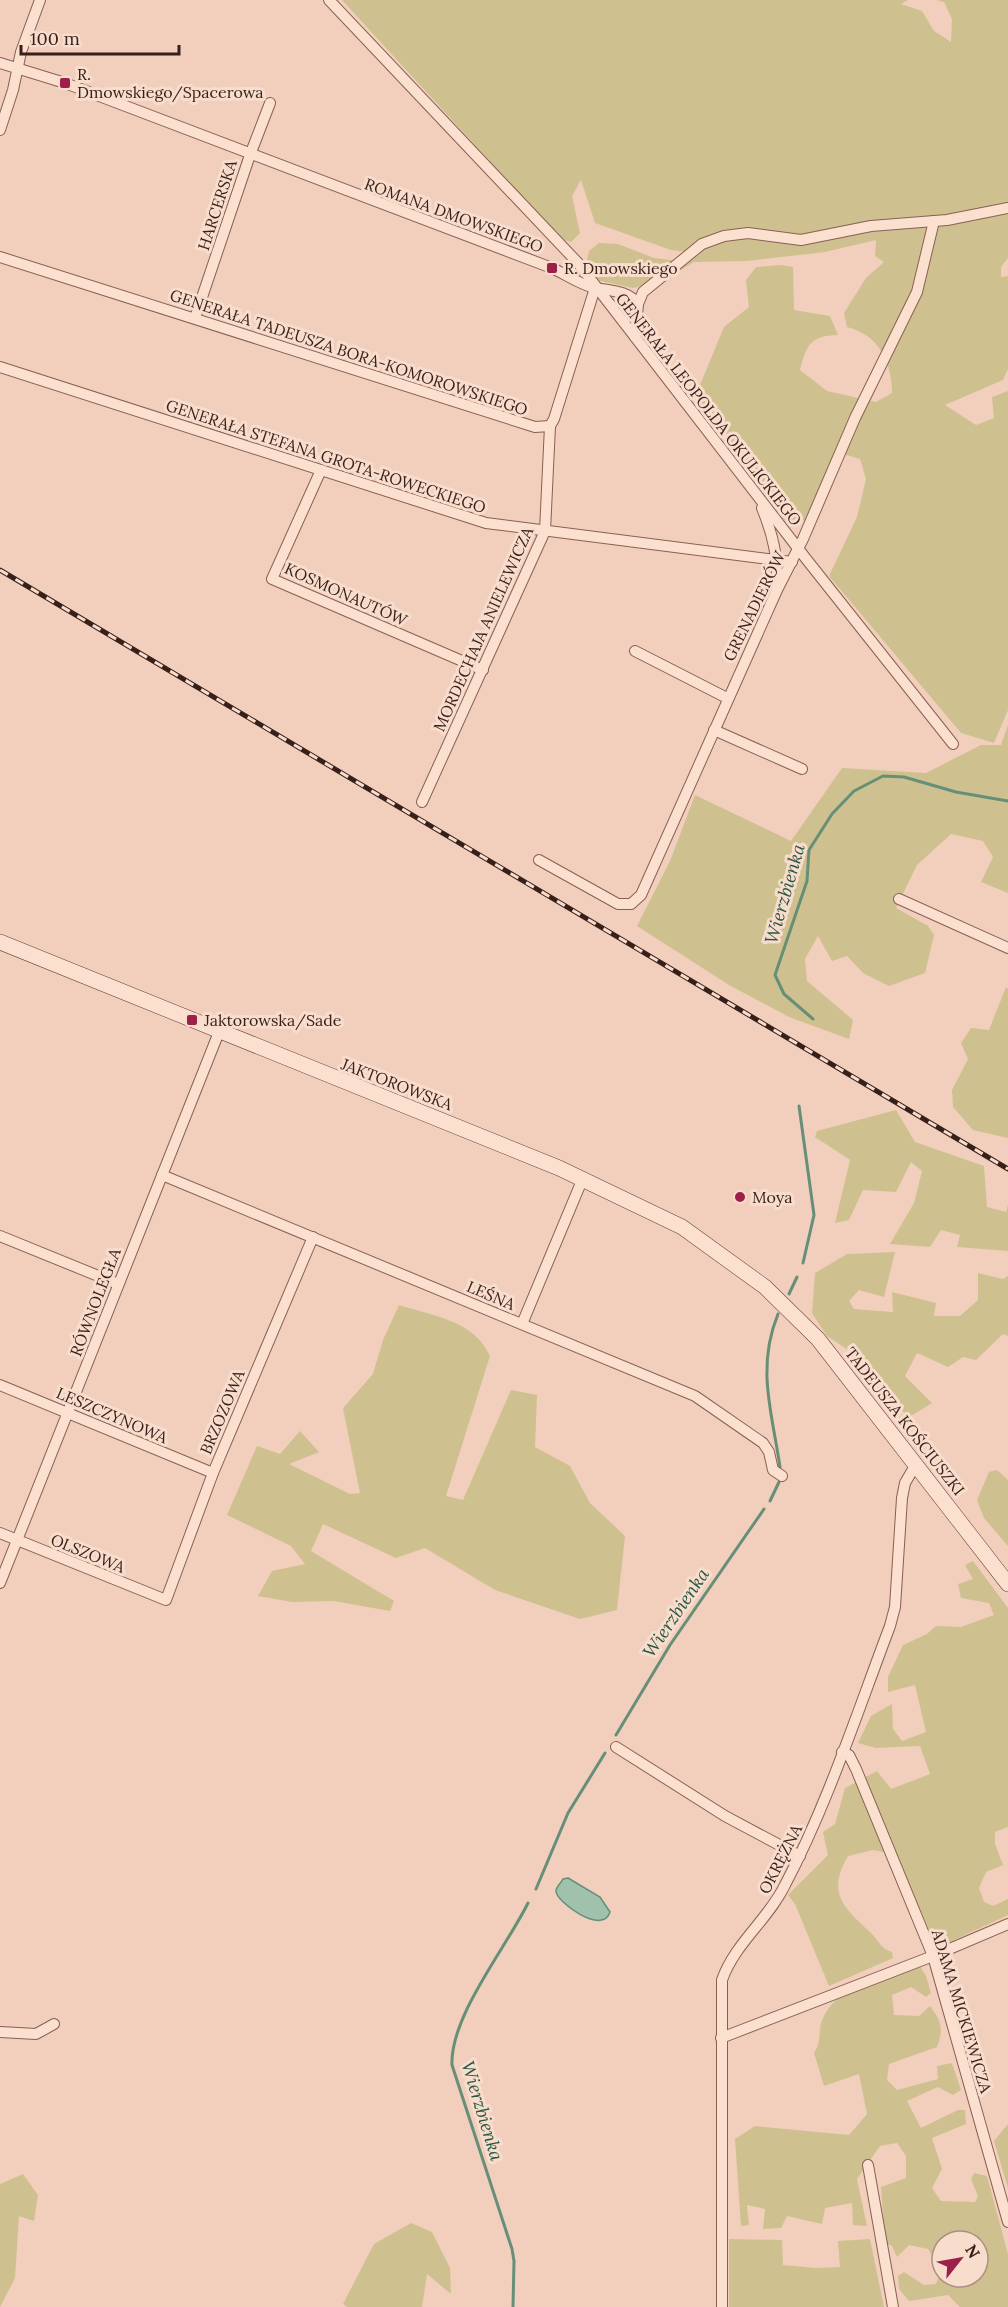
<svg xmlns="http://www.w3.org/2000/svg" width="1008" height="2307" viewBox="0 0 1008 2307" font-family="Lora,serif">
<style>
.green{fill:#cfc18f;fill-rule:evenodd}
.water{fill:#a0c1ac;stroke:#678f78;stroke-width:1.5}
.lines{fill:none;stroke-linecap:round;stroke-linejoin:round}
.stream{stroke:#678f78;stroke-width:3}
.street-casing{stroke:#895f54;stroke-width:12}
.secondary-casing{stroke:#6b4038;stroke-width:16}
.street{stroke:#fbdfcf;stroke-width:10}
.secondary{stroke:#fbdfcf;stroke-width:15}
.rail-casing{stroke:#371f1a;stroke-width:5}
.rail{stroke:#f8dccc;stroke-width:3;stroke-dasharray:9;stroke-linecap:butt}
.poi-dot{fill:#9d204a;stroke:#f8dccc;stroke-width:2}
.labels{text-anchor:middle;stroke-width:6;stroke-linejoin:round;paint-order:stroke}
.poi-label{font-size:16px;fill:#371f1a;stroke:#f8dccc;text-anchor:start}
.street-label{font-size:16px;fill:#371f1a;stroke:#f8dccc}
.water-label{font-size:18px;font-style:italic;fill:#285845;stroke:#f8dccc}
</style>
<rect width="100%" height="100%" fill="#f1cfbc"/>
<g class="green">
<path d="M342 0H908L901 4 922 11 934 31 951 42 952 19 944 2 936 0H1008V258L1001 267V277L1008 276V369L1003 380 945 405 976 425 994 418 992 397 1008 391V710L994 743 961 733 829 576 857 517 866 479 860 459 843 454 806 520 787 524 695 397 724 327 749 307 746 280 756 267 781 265 793 267 794 310 830 316 838 335C810 336 807 344 800 370L827 391 876 402 892 393C892 362 879 335 847 327L844 313 866 278 884 262 875 256 876 240 825 252 747 261 694 262 663 281 633 288 596 280 586 265 589 251 599 243 618 244 654 258 687 262 695 253 671 250 595 223 581 180 572 196 580 233 571 242 561 239Z"/>
<polygon points="1008,725 1008,893 981,882 993,857 983,841 951,834 917,865 896,908 928,926 934,935 925,973 889,986 863,973 847,956 832,961 818,936 805,959 807,981 853,1020 849,1039 789,1017 729,985 637,926 670,861 695,795 791,841 842,768 926,773 981,745 1001,745"/>
<polygon points="1006,987 1008,989 1008,1138 973,1130 953,1107 952,1090 968,1059 961,1043 971,1028 989,1030"/>
<polygon points="896,1110 915,1142 984,1166 987,1207 1006,1212 1008,1205 1008,1251 957,1247 960,1235 941,1230 930,1247 890,1244 914,1203 922,1171 911,1162 896,1192 863,1190 849,1220 835,1223 850,1160 815,1137 817,1131"/>
<polygon points="895,1252 884,1297 859,1290 849,1301 854,1309 893,1312 892,1292 936,1303 934,1316 960,1316 978,1300 978,1273 1003,1279 1008,1276 1008,1336 1003,1334 976,1360 963,1357 948,1367 917,1353 905,1376 932,1403 908,1418 862,1359 827,1336 812,1313 815,1273 847,1254"/>
<path d="M399 1305C433 1316 474 1320 490 1356L446 1496 463 1500 511 1390 537 1395 535 1447 570 1466 590 1503 625 1536 617 1610 580 1619 495 1590 425 1548 396 1558 323 1524 311 1551 394 1601 390 1611 334 1601 292 1602 258 1596 272 1571 305 1564 291 1546 227 1515 257 1446 280 1454 300 1431 319 1452 289 1464 350 1494 360 1493 343 1408 373 1374 383 1340Z"/>
<polygon points="997,1470 1008,1480 1008,1546 984,1518 977,1500 989,1472"/>
<path d="M973 1561 1008 1608V1827L995 1832V1844L1003 1865 986 1872 979 1888 984 1902 993 1906 1008 1899V1915L950 1942 932 1937 897 1855 873 1850 848 1856C826 1894 844 1908 872 1934 880 1942 880 1948 892 1952L893 1958 829 1986 795 1904 788 1895 828 1855 823 1832 835 1824 845 1788 877 1771 891 1789 930 1774 920 1746 876 1748 858 1743 871 1716 892 1704 893 1729 902 1741 926 1732 915 1685 888 1692V1677L903 1645 927 1634 936 1626 961 1627 994 1615 989 1603 961 1598 958 1584 973 1579 965 1565Z"/>
<path d="M918 1963 926 1976 931 1993 926 1997 911 1987 892 1995 894 2015 919 2016 930 2006C941 2020 944 2030 937 2047L889 2064 887 2080 897 2090 938 2079 937 2066 952 2063 961 2090 953 2095 938 2087 907 2101 921 2128 958 2110H965L966 2124 932 2138 942 2169 932 2188 941 2201 975 2202 978 2196 971 2179 974 2173 987 2176 1008 2254V2307H960L948 2295 909 2301 899 2289 898 2276 904 2272 924 2285 936 2284 941 2271 928 2249 909 2245 897 2257 892 2246 877 2240 873 2228 883 2215 881 2187 906 2178V2156L897 2143 880 2146 857 2179 867 2226 853 2225 852 2203 825 2208 822 2224 787 2216 781 2228 763 2229 765 2209 747 2205 749 2225 741 2226 735 2139 755 2126 849 2135 867 2114 859 2074 824 2086 814 2053C823 2039 817 2031 823 2018 839 1983 885 1975 918 1963ZM942 2241H978V2277H942Z"/>
<polygon points="1008,2124 1008,2188 994,2141"/>
<polygon points="23,2174 38,2195 34,2221 19,2216 15,2278 0,2307 0,2184"/>
<polygon points="411,2223 432,2232 450,2268 451,2294 427,2274 422,2307 347,2307 343,2304 374,2244"/>
<polygon points="729,2239 782,2240 783,2265 816,2268 840,2267 838,2241 870,2239 884,2307 729,2307"/>
</g>
<path class="water" d="M568 1878 600 1897 610 1912C603 1936 556 1902 556 1891 556 1887 561 1883 563 1879Z"/>
<g class="lines">
<g class="stream">
<polyline points="813,1019 784,994 775,975 807,881 809,850 832,814 854,791 883,776 904,777 956,792 1008,801"/>
<polyline points="799,1106 814,1215 803,1263"/>
<polyline points="789,1294 797,1277"/>
<path d="M778 1314C756 1368 772 1412 780 1467"/>
<polyline points="770,1501 779,1482"/>
<polyline points="616,1735 670,1645 764,1509"/>
<polyline points="536,1889 568,1813 605,1753"/>
<path d="M513 2307 514 2261 512 2249 452 2065C450 2016 506 1948 528 1903"/>
</g>
<g class="street-casing">
<g id="street">
<polyline points="329,0 578,263 807,560 953,744"/>
<path d="M0 63 65 83 552 268C565 274 581 285 595 288 611 291 627 290 638 304L643 292 702 244 724 236 748 233 801 240 871 226 947 220 1008 208"/>
<polyline points="0,130 13,90 21,52 40,0"/>
<polyline points="0,257 535,427 550,426 554,419 595,288"/>
<polyline points="195,318 250,155 270,103"/>
<polyline points="635,337 638,304"/>
<polyline points="0,367 486,523 792,562"/>
<polyline points="321,470 272,579 483,670"/>
<path d="M762 508C773 535 778 557 777 586"/>
<polyline points="635,651 727,698"/>
<polyline points="714,730 802,769"/>
<polyline points="422,802 545,531 550,426"/>
<polyline points="539,860 618,904 631,904 641,895 777,590 803,539 855,418 917,292 934,221"/>
<polyline points="899,899 1008,948"/>
<polyline points="162,1175 695,1396 763,1443 769,1452 773,1470 782,1476"/>
<polyline points="0,1236 118,1284"/>
<polyline points="522,1324 583,1178"/>
<polyline points="0,1385 213,1473"/>
<polyline points="0,1533 166,1600 213,1473 313,1237"/>
<polyline points="0,1583 219,1032"/>
<polyline points="616,1747 725,1816 800,1856"/>
<polyline points="842,1752 849,1755 856,1769 933,1956 1008,2222"/>
<polyline points="0,2032 36,2034 54,2024"/>
<polyline points="721,2038 933,1956 1008,1924"/>
<polyline points="868,2165 893,2307"/>
<path d="M722 2307V1980C735 1943 768 1920 785 1885 828 1803 857 1713 890 1626L895 1607 902 1498 905 1483 916 1464"/>
</g>
</g>
<g class="secondary-casing">
<polyline id="secondary" points="0,942 559,1168 682,1227 765,1287 818,1339 1008,1584"/>
</g>
<use href="#street" class="street"/>
<use href="#secondary" class="secondary"/>
<g class="rail-casing">
<polyline id="rail" points="0,570 1008,1169"/>
</g>
<use href="#rail" class="rail"/>
</g>
<g class="poi-dot">
<rect x="59" y="77" width="12" height="12" rx="3"/>
<rect x="546" y="262" width="12" height="12" rx="3"/>
<rect x="186" y="1014" width="12" height="12" rx="3"/>
<circle cx="740" cy="1197" r="6"/>
</g>
<g class="labels">
<g class="poi-label">
<text x="77" y="80">R.<tspan x="77" dy="18">Dmowskiego/Spacerowa</tspan></text>
<text x="564" y="274">R. Dmowskiego</text>
<text x="204" y="1026">Jaktorowska/Sade</text>
<text x="752" y="1203">Moya</text>
</g>
<g class="street-label">
<text transform="translate(217 205) rotate(-72)" y="6">HARCERSKA</text>
<text transform="translate(454 215) rotate(20)" y="6">ROMANA DMOWSKIEGO</text>
<text transform="translate(349 352) rotate(18)" y="6">GENERAŁA TADEUSZA BORA-KOMOROWSKIEGO</text>
<text transform="translate(709 409) rotate(52)" y="6">GENERAŁA LEOPOLDA OKULICKIEGO</text>
<text transform="translate(326 456) rotate(18)" y="6">GENERAŁA STEFANA GROTA-ROWECKIEGO</text>
<text transform="translate(346 594) rotate(24)" y="6">KOSMONAUTÓW</text>
<text transform="translate(754 606) rotate(-64)" y="6">GRENADIERÓW</text>
<text transform="translate(483 629) rotate(-66)" y="6">MORDECHAJA ANIELEWICZA</text>
<text transform="translate(397 1084) rotate(21)" y="6">JAKTOROWSKA</text>
<text transform="translate(491 1295) rotate(23)" y="6">LEŚNA</text>
<text transform="translate(95 1302) rotate(-69)" y="6">RÓWNOLEGŁA</text>
<text transform="translate(222 1412) rotate(-67)" y="6">BRZOZOWA</text>
<text transform="translate(112 1415) rotate(23)" y="6">LESZCZYNOWA</text>
<text transform="translate(905 1421) rotate(52)" y="6">TADEUSZA KOŚCIUSZKI</text>
<text transform="translate(88 1553) rotate(22)" y="6">OLSZOWA</text>
<text transform="translate(780 1859) rotate(-63)" y="6">OKRĘŻNA</text>
<text transform="translate(962 2011) rotate(73)" y="6">ADAMA MICKIEWICZA</text>
</g>
<g class="water-label">
<text transform="translate(785 894) rotate(-74)" y="6">Wierzbienka</text>
<text transform="translate(676 1613) rotate(-56)" y="6">Wierzbienka</text>
<text transform="translate(482 2111) rotate(73)" y="6">Wierzbienka</text>
</g>
</g>
<g transform="translate(960 2259) rotate(59)"><circle r="28" fill="#f8dccc" stroke="#ab9085" stroke-width="1.5"/>
<path d="M0-4.5L10 22L0 15L-10 22Z" fill="#9d204a"/>
<text y="-9" font-size="16" font-weight="bold" text-anchor="middle" fill="#371f1a">N</text>
</g>
<path d="M21 45v9h158v-9" fill="none" stroke="#371f1a" stroke-width="3"/>
<text x="30" y="45" font-size="18" fill="#371f1a" stroke="#f8dccc" stroke-width="4.5" paint-order="stroke">100 m</text>
</svg>
